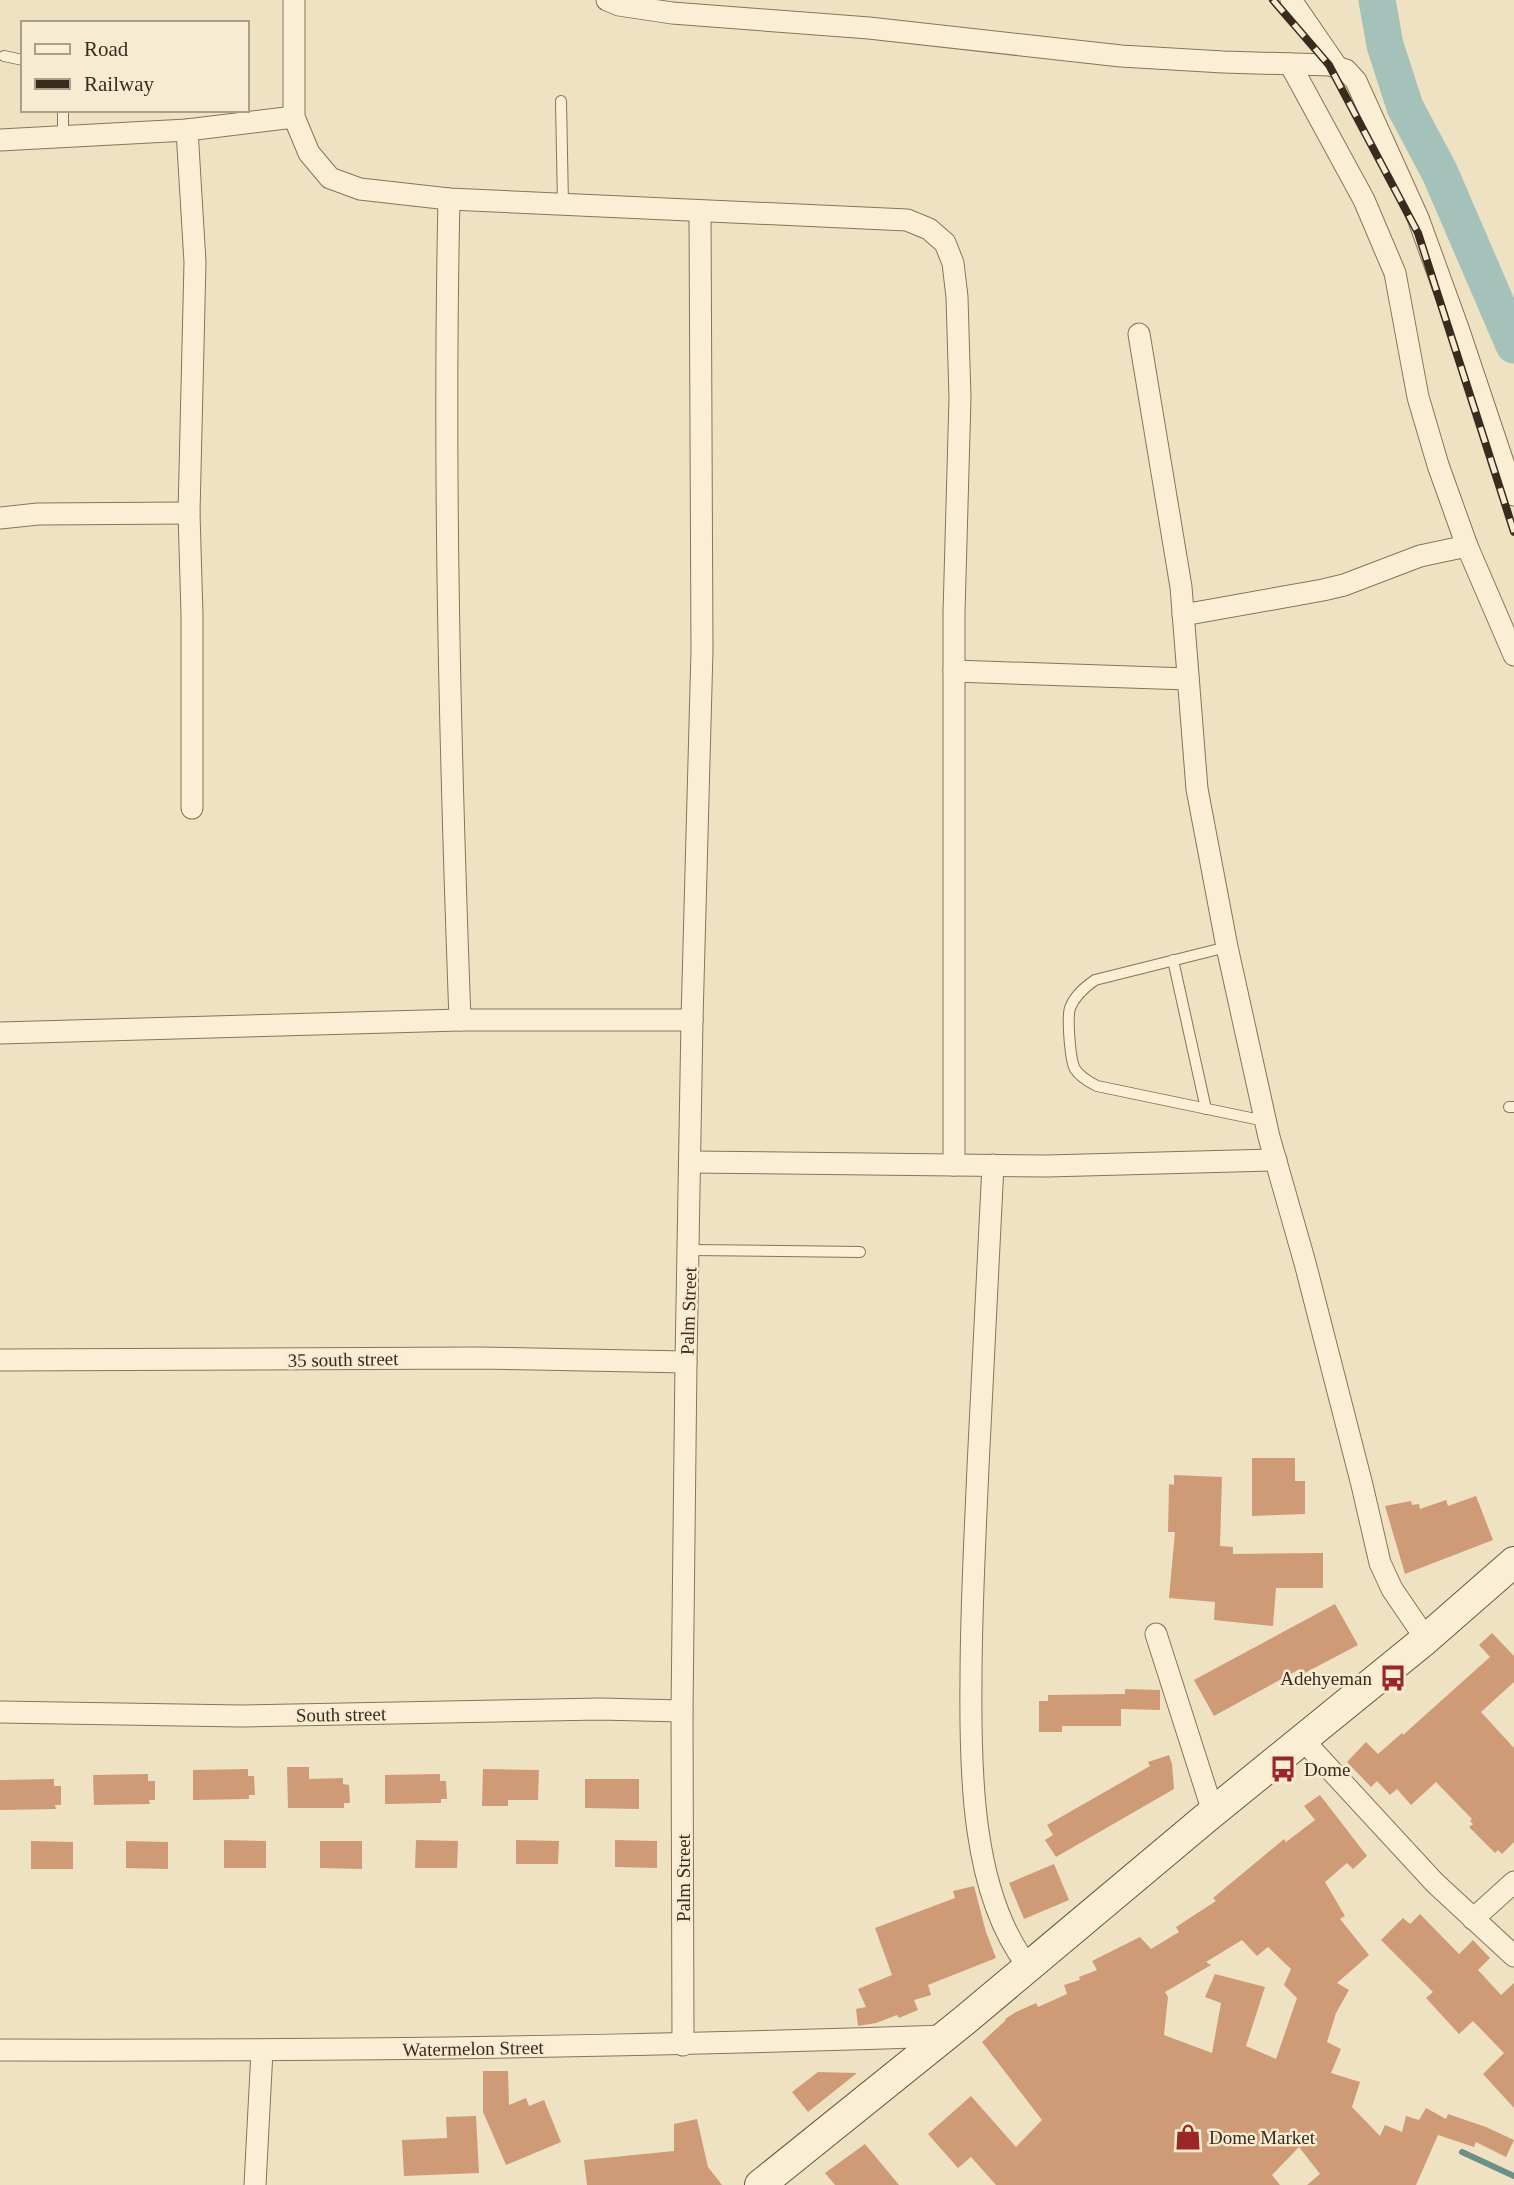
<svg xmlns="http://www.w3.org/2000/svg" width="1514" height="2185" viewBox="0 0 1514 2185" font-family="'Times New Roman',serif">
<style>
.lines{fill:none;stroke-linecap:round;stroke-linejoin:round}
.stream{stroke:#6b9087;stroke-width:6}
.river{stroke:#a4c2b9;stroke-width:37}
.building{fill:#cf9b76;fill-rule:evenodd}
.lane-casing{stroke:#8a7358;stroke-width:12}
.street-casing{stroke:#8a7358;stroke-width:23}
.secondary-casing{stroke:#6c543c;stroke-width:32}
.lane{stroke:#faefd5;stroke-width:10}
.street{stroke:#faefd5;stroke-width:21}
.secondary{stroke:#faefd5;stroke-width:30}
.rail-casing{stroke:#392b1d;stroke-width:8}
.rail{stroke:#f7ecd2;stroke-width:5;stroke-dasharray:16;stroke-linecap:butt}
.labels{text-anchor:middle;stroke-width:5;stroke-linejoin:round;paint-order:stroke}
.street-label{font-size:19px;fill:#392b1d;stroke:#f7ecd2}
.poi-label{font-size:19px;fill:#392b1d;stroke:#f7ecd2;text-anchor:start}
</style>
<rect width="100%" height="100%" fill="#efe2c2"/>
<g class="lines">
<polyline class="stream" points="1462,2152 1514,2176"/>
<polyline class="river" points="1377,0 1385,45 1405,107 1440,173 1514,345"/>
</g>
<g class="building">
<polygon points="1252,1458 1295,1458 1295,1481 1305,1481 1305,1514 1252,1516"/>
<polygon points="1174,1475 1222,1477 1220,1546 1233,1547 1233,1554 1323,1553 1323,1588 1276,1588 1273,1626 1214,1620 1215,1602 1169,1598 1175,1532 1168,1532 1169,1484 1174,1485"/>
<polygon points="1476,1496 1493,1540 1405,1574 1385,1506 1411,1501 1412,1505 1419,1504 1420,1509 1446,1500 1448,1506"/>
<polygon points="1335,1604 1358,1645 1301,1675 1298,1670 1214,1716 1194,1680"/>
<polygon points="1492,1633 1514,1656 1514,1682 1481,1712 1514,1748 1514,1842 1502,1854 1498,1850 1495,1853 1469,1827 1473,1824 1470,1821 1472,1819 1436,1782 1411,1805 1397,1789 1390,1795 1377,1781 1371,1787 1347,1762 1366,1742 1378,1754 1402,1733 1403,1735 1490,1657 1479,1645"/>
<polygon points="1125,1689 1160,1690 1160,1710 1121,1709 1121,1726 1062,1726 1062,1732 1039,1732 1039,1701 1048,1701 1048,1695 1125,1694"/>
<polygon points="1169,1755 1172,1764 1174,1789 1056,1857 1045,1840 1053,1835 1047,1825 1150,1766 1148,1762"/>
<polygon points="287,1767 309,1767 309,1779 343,1778 343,1784 349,1785 350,1803 344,1803 344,1808 288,1808"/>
<polygon points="248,1769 248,1776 254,1776 255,1795 249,1795 249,1799 193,1800 193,1770"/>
<polygon points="483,1769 539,1770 538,1800 508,1800 508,1806 482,1806"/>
<polygon points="148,1774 148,1781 155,1781 155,1800 149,1800 150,1804 94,1805 93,1775"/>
<polygon points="440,1774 440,1781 446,1781 447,1799 441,1799 441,1803 385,1804 385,1775"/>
<polygon points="54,1779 54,1786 61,1786 61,1805 55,1805 56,1809 0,1810 0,1780"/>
<polygon points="585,1779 639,1779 639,1809 585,1808"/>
<path d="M1320 1795 1367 1856 1353 1869 1347 1863 1325 1882 1345 1916 1340 1919 1369 1955 1337 1983 1349 1990 1336 2013 1327 2042 1341 2049 1331 2073 1360 2082 1352 2107 1380 2136 1385 2125 1402 2132 1406 2116 1419 2120 1426 2108 1446 2119 1448 2114 1486 2127 1514 2140 1506 2157 1476 2142 1474 2147 1438 2135 1416 2185H1307L1320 2174 1299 2147 1272 2175 1280 2185H996L971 2157 958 2168 928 2134 971 2096 1016 2147 1042 2120 982 2042 1006 2020 1005 2019 1016 2012 1036 2003 1038 2007 1067 1994 1064 1985 1080 1980 1079 1977 1097 1970 1092 1961 1140 1937 1151 1949 1179 1932 1176 1927 1216 1901 1213 1898 1284 1839 1286 1842 1315 1820 1304 1806ZM1242 1940 1257 1956 1268 1947 1291 1969 1284 1985 1297 1998 1276 2059 1246 2046 1265 1987 1215 1974 1205 1997 1221 2003 1212 2053 1164 2035 1168 1997 1165 1992 1211 1965 1206 1962Z"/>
<polygon points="224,1840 266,1841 266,1868 224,1868"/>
<polygon points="416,1840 458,1841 457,1868 415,1868"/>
<polygon points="516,1840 559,1841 558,1864 516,1864"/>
<polygon points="615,1840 657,1841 657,1868 615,1867"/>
<polygon points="31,1841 73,1842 73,1869 31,1869"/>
<polygon points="126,1841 168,1842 168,1869 126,1868"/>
<polygon points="320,1841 362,1841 362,1869 320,1868"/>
<polygon points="1054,1864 1069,1900 1024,1919 1009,1883"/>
<polygon points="974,1886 986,1932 996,1958 928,1985 931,1995 914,2000 918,2010 899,2018 897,2015 876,2023 858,2026 856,2009 866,2007 858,1989 892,1975 875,1928 955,1898 953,1891"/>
<polygon points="1420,1914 1459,1954 1473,1940 1490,1958 1478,1970 1501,1995 1514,1983 1514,2108 1483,2074 1504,2053 1473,2021 1459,2034 1426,1998 1433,1992 1381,1940 1403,1918 1410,1924"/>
<polygon points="483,2071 508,2071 509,2105 526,2098 529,2106 544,2100 561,2142 506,2165 483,2112"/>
<polygon points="818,2072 857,2073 808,2112 792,2092"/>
<polygon points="476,2116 479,2173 404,2176 402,2140 447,2138 446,2117"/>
<polygon points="697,2119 708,2167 722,2185 587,2185 584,2160 674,2151 674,2124"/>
<polygon points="865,2144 899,2185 835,2185 825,2173"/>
</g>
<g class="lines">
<g class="lane-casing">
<g id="lane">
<polyline points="4,56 23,60"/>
<polyline points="561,101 563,205"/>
<polyline points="63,110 63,137"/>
<path d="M1227 947 1095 980C1085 987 1075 995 1070 1008 1067 1018 1070 1060 1075 1069 1080 1077 1089 1082 1097 1086L1265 1121"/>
<polyline points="1173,960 1206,1109"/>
<polyline points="1509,1107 1514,1107"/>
<polyline points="690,1250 860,1252"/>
</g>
</g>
<g class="street-casing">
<g id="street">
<polyline points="294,0 294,117 309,153 330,178 360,189 449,199 907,220 929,229 945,243 953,263 957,297 960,398 954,613 954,1165"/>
<polyline points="607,0 619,5 672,13 869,28 1121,56 1223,62 1329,65 1346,70 1356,81 1418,218 1458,328 1514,495"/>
<polyline points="1291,0 1337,67"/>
<polyline points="1290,64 1364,200 1395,273 1418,397 1438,465 1467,546 1514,655"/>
<polyline points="187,130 195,262 189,513 192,615 192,808"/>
<polyline points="0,140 187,130 294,117"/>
<path d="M449 199C443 473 450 747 460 1020"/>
<polyline points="1139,334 1181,587 1197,789 1227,947 1269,1137 1305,1263 1362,1485 1380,1563 1392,1589 1426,1639"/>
<polyline points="0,518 38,514 189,513"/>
<polyline points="1183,615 1323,590 1344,585 1420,556 1467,546"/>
<polyline points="954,671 1188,679"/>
<polyline points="0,1033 460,1020 692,1020"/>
<polyline points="690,1162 1047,1166 1276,1160"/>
<path d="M993 1165C988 1266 983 1367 978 1467 975 1538 971 1609 971 1680 970 1769 971 1894 1028 1966"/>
<polyline points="0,1360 478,1358 686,1362"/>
<polyline points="1156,1634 1213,1812"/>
<polyline points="0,1712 241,1716 600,1709 682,1711"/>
<polyline points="1303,1740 1435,1883 1514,1956"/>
<polyline points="1473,1919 1514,1882"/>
<polyline points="683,2045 682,1711 686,1362 692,1020 702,650 700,212"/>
<path d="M0 2050C315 2051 630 2047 945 2036"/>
<polyline points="255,2185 262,2051"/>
</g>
</g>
<g class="secondary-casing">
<polyline id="secondary" points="760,2185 965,2020 1207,1817 1426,1639 1514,1562"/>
</g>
<use href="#lane" class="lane"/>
<use href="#street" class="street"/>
<use href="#secondary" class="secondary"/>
<g class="rail-casing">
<polyline id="rail" points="1273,0 1329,65 1418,233 1514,532"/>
</g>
<use href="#rail" class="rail"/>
</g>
<defs>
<g id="bus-bare" transform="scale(2.1)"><path d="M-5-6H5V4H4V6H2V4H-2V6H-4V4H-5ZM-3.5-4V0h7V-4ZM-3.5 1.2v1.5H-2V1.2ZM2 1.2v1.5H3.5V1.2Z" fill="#9b2627" stroke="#f7ecd2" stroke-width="2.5" paint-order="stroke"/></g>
<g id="shop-bare" transform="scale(2.1)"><path d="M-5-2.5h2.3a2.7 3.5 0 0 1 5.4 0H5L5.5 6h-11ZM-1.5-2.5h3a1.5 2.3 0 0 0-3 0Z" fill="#9b2627" stroke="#f7ecd2" stroke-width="2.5" paint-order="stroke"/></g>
</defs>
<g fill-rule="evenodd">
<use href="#bus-bare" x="1393" y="1678"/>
<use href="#bus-bare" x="1283" y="1769"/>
<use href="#shop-bare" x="1188" y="2137"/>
</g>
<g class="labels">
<g class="street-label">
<text transform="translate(688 1311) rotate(-88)" y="7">Palm Street</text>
<text transform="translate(343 1359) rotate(-1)" y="7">35 south street</text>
<text transform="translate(341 1714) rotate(-1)" y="7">South street</text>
<text transform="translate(683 1878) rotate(-90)" y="7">Palm Street</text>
<text transform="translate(473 2048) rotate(-1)" y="7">Watermelon Street</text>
</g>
<g class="poi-label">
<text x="1372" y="1685" text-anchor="end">Adehyeman</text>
<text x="1304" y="1776">Dome</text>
<text x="1209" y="2144">Dome Market</text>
</g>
</g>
<rect x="21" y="21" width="228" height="91" fill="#f7ecd2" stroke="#ab9f8a" stroke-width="2"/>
<rect x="35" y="44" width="35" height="10" fill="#faefd5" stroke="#ab9f8a" stroke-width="2"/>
<text x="84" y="56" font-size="21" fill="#392b1d">Road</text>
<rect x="35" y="79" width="35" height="10" fill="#392b1d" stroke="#ab9f8a" stroke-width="2"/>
<text x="84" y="91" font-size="21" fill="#392b1d">Railway</text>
</svg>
